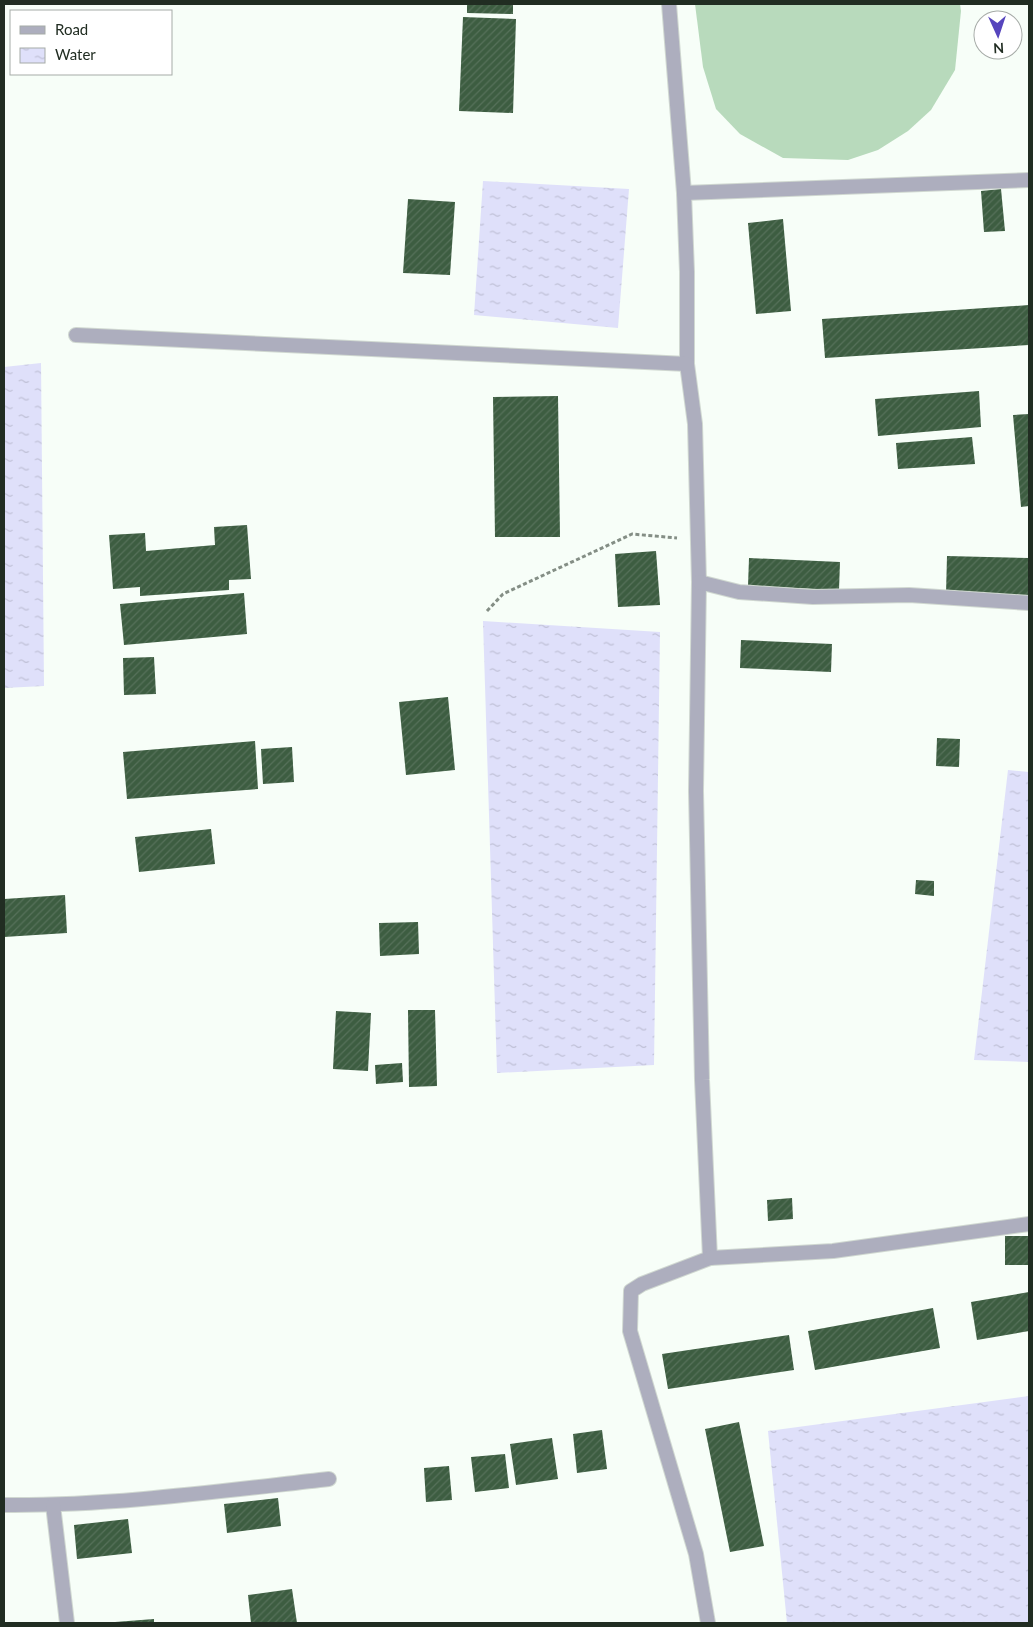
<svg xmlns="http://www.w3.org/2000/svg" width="1033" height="1627" viewBox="0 0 1033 1627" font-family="Lato,sans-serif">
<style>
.grass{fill:#b8dabc}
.water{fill:url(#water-ripples)}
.building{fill:url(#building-hatch)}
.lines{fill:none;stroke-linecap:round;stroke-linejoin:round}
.minor-casing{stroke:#d0d8d1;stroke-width:16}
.path{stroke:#848e85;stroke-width:3;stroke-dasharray:4 2.5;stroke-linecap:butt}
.minor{stroke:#adaebe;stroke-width:14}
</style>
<defs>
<pattern id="water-ripples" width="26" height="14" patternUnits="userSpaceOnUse" patternTransform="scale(1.25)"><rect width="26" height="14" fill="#dfe0fa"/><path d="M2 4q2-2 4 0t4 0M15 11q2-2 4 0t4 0" fill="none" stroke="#bfc0d6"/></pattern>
<pattern id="building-hatch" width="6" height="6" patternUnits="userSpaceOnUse" patternTransform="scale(1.25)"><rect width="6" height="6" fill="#3d5d41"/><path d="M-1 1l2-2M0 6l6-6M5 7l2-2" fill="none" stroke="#56715a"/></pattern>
</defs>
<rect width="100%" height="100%" fill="#f7fef8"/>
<polygon class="grass" points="695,4 960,4 961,11 955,70 931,110 908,131 878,150 848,160 783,158 740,134 716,109 703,67"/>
<g class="water">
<polygon points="483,181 629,189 618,328 474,315"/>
<polygon points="41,363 44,686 4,688 4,367"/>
<polygon points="483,621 660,632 654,1065 497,1073"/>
<polygon points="1008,770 1029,772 1029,1062 974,1060"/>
<polygon points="1029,1396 1029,1623 787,1623 768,1431"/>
</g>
<g class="building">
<polygon points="467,4 513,4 513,14 467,13"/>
<polygon points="463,17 516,19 513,113 459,111"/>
<polygon points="1001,189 1005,231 984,232 981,191"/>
<polygon points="408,199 455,202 450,275 403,273"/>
<polygon points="783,219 791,311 756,314 748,223"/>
<polygon points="1029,305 1029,345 825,358 822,319"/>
<polygon points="979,391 981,427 878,436 875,399"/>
<polygon points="558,396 560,537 495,537 493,397"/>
<polygon points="1029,414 1029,506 1021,507 1013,415"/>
<polygon points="972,437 975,464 898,469 896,443"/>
<polygon points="247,525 251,579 229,580 229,590 140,596 140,587 113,589 109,535 145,533 146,551 215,545 214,527"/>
<polygon points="656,551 660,605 618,607 615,554"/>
<polygon points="947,556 1029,558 1029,596 946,594"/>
<polygon points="749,558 840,562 839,590 748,586"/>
<polygon points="244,593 247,634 124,645 120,604"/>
<polygon points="741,640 832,644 831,672 740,668"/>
<polygon points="154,657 156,694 124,695 123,658"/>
<polygon points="448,697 455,770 406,775 399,702"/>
<polygon points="937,738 960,739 959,767 936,766"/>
<polygon points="255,741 258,789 127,799 123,752"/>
<polygon points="292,747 294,782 263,784 261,749"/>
<polygon points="211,829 215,864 139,872 135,837"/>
<polygon points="916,880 934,881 934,896 915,894"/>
<polygon points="65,895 67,933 4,937 4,899"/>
<polygon points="418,922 419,954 380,956 379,923"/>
<polygon points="408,1010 435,1010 437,1086 409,1087"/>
<polygon points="336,1011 371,1013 368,1071 333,1069"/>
<polygon points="402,1063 403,1082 376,1084 375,1065"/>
<polygon points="792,1198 793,1219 768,1221 767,1200"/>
<rect x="1005" y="1236" width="24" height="29"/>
<polygon points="1029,1292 1029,1331 977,1340 971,1302"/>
<polygon points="933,1308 940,1348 815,1370 808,1331"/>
<polygon points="789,1335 794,1370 668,1389 662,1354"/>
<polygon points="739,1422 764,1546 730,1552 705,1429"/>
<polygon points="602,1430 607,1469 577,1473 573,1434"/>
<polygon points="552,1438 558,1479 516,1485 510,1444"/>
<polygon points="505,1454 509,1488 475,1492 471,1457"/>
<polygon points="449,1466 452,1500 426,1502 424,1468"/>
<polygon points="278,1498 281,1526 227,1533 224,1504"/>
<polygon points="128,1519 132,1553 77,1559 74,1525"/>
<polygon points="292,1589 297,1623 251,1623 248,1595"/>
<polygon points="154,1619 154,1623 116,1623 115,1622"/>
</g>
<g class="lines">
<g class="minor-casing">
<g id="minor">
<polyline points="669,4 684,193 687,272 687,364 695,424 699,582 696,791 702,1080 710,1258 642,1284 631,1291 630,1331 696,1554 708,1623"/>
<polyline points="684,193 1029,180"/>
<polyline points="76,335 687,364"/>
<polyline points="699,582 739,592 813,597 909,595 1029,603"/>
<polyline points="710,1258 833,1251 1029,1224"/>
<path d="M4 1505C112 1506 221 1491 329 1479"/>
<polyline points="53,1505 67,1623"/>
</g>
</g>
<polyline class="path" points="487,611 503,594 632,534 677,538"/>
<use href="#minor" class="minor"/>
</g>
<rect width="1033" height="1627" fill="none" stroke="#212d22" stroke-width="10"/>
<rect x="10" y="10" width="162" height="65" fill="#ffffff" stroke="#a6aba7"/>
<rect x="20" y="26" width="25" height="8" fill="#adaebe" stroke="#a6aba7"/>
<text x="55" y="35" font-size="15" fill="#212d22">Road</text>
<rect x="20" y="48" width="25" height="15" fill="url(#water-ripples)" stroke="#a6aba7"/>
<text x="55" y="60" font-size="15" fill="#212d22">Water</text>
<g transform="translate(998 35) rotate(177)"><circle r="24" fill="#ffffff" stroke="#a6aba7"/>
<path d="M0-4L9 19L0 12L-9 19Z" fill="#5645bd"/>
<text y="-8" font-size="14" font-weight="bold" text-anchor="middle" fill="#212d22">N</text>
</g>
</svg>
